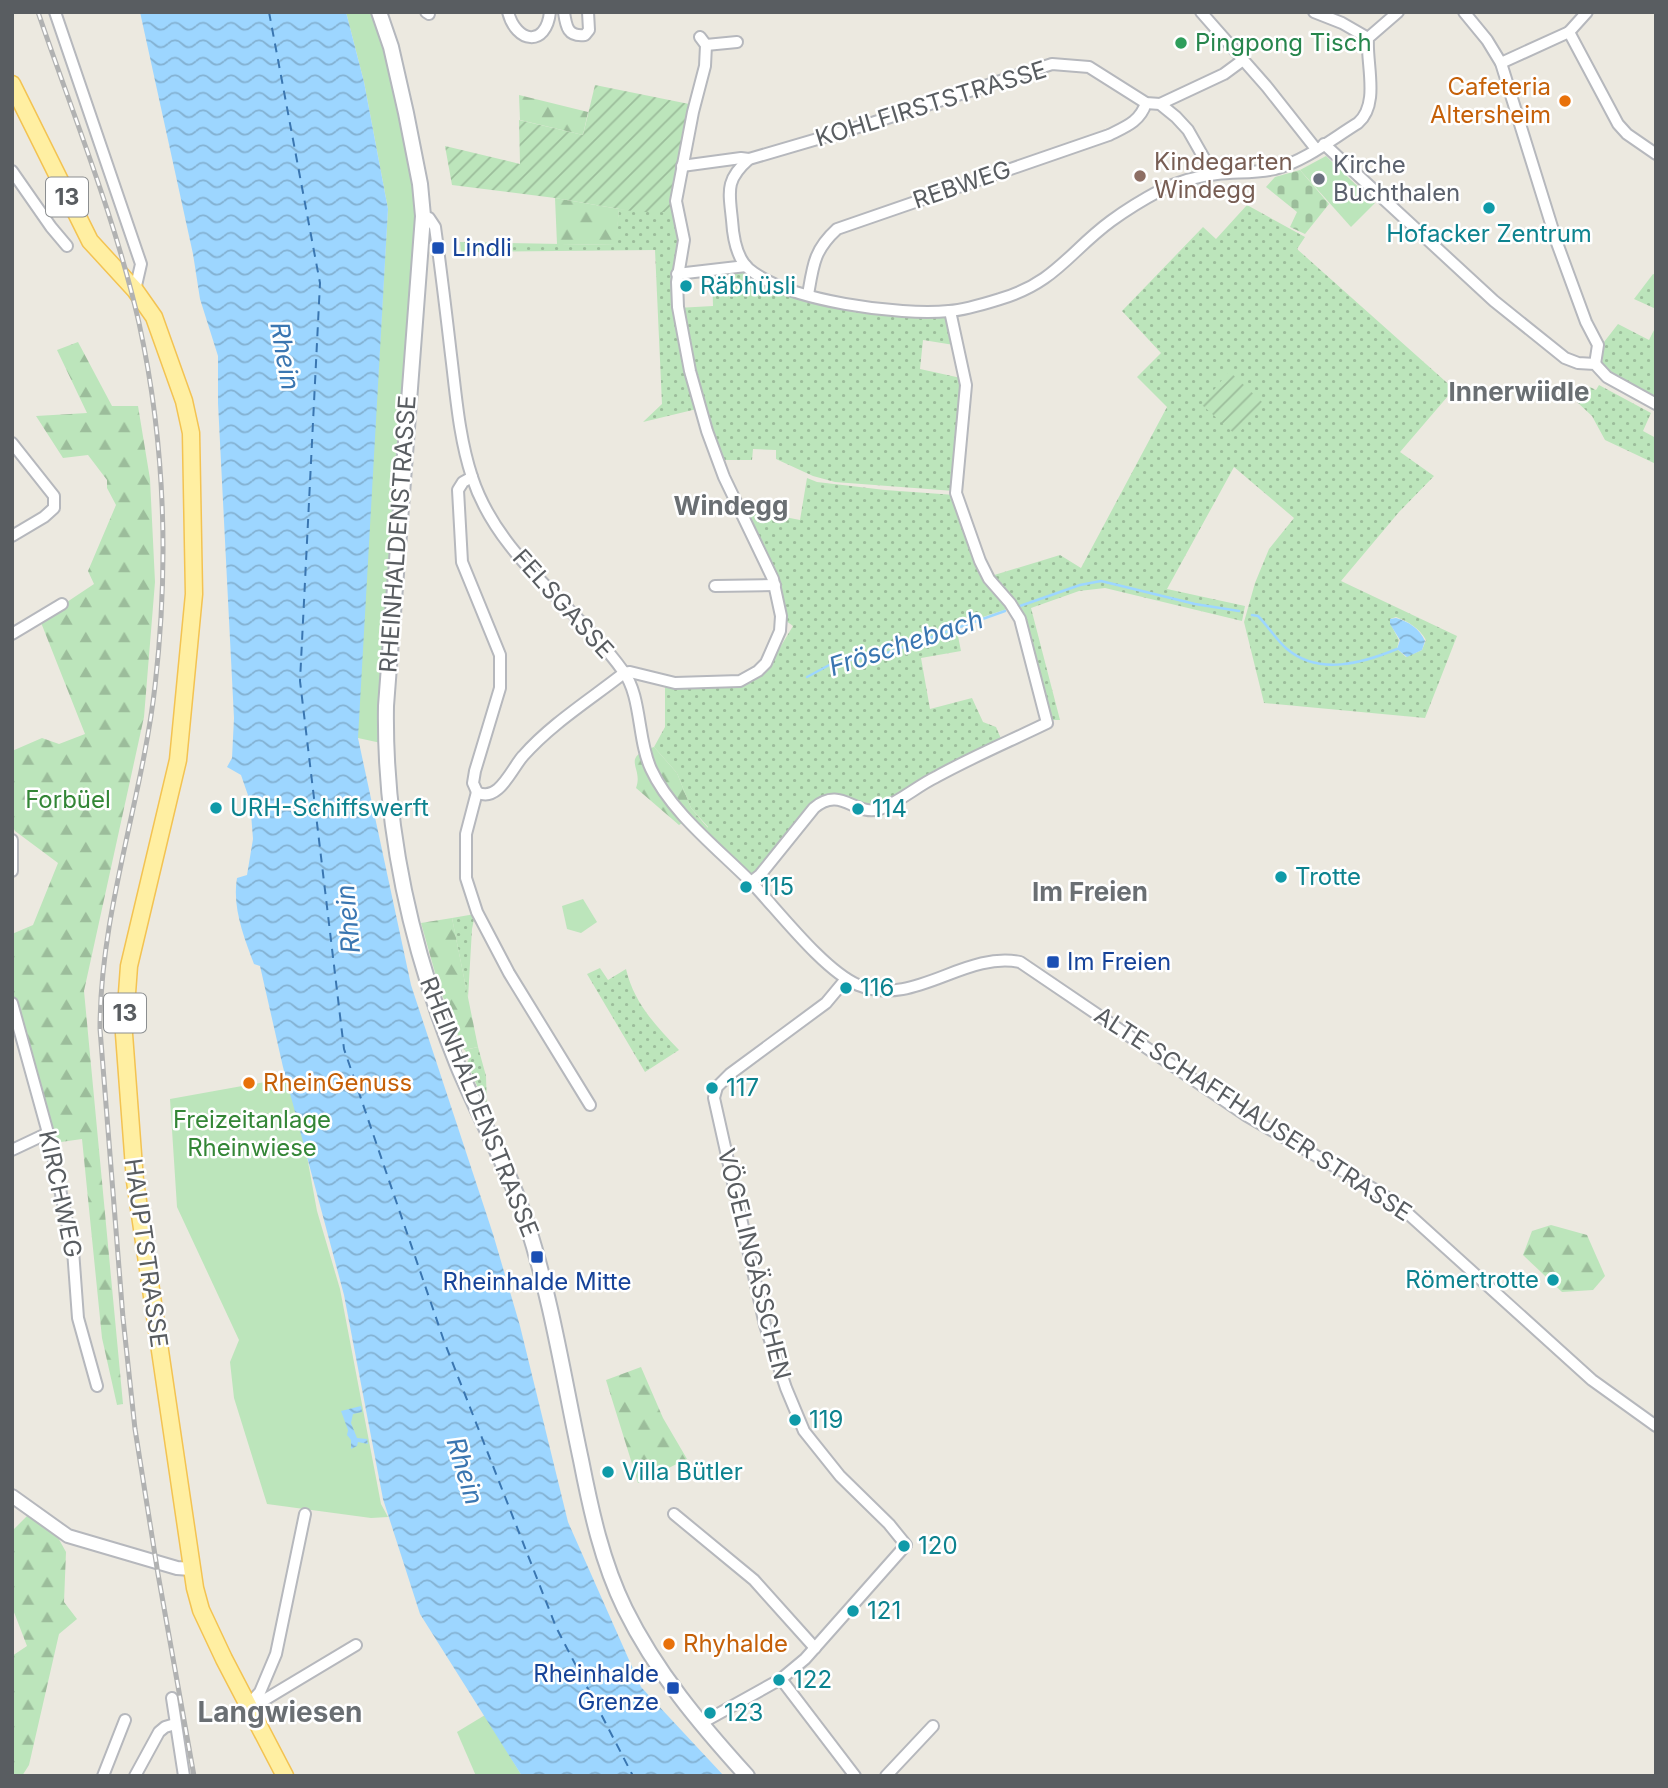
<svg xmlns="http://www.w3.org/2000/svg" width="1668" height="1788" viewBox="0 0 1668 1788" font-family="Inter,sans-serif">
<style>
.grass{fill:url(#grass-dots);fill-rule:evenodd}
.forest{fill:url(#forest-firs)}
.cemetery{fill:url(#cemetery-stones)}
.park{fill:#bce5bb}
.garden{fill:url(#garden-furrows)}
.water{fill:url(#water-waves)}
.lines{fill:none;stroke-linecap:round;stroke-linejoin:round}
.stream{stroke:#9dd6ff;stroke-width:2.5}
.ferry{stroke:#3a76b1;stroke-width:2;stroke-dasharray:9 7;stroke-linecap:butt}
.minor-casing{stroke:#b6b8bd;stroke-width:14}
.tertiary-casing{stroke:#b6b8bd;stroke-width:16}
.secondary-casing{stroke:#b4b7bd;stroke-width:18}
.primary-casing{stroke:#f3c352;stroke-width:19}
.minor{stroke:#fff;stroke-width:10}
.tertiary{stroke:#fff;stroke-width:12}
.secondary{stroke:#fff;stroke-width:14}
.primary{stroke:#ffefa2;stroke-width:16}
.rail-casing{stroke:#b1b2b2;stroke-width:5}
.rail{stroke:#fff;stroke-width:2.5;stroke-dasharray:8;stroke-linecap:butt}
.leisure-dot{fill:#2e9e5b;stroke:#fff;stroke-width:2.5}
.food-dot{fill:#e8710a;stroke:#fff;stroke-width:2.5}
.education-dot{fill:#8d6e63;stroke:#fff;stroke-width:2.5}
.worship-dot{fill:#6b7280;stroke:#fff;stroke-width:2.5}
.culture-dot{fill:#0f9aa8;stroke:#fff;stroke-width:2.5}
.transit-dot{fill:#1a4fb4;stroke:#fff;stroke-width:2.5}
.labels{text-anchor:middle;stroke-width:5;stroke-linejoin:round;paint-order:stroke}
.shield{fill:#fff;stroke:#8b8e90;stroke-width:2}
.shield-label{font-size:23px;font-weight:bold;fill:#595d61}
.leisure-label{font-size:24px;fill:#27864d;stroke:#fff;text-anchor:start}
.food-label{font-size:24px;fill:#c56008;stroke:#fff;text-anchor:start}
.street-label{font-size:24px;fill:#595d61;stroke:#fff}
.education-label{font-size:24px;fill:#785e54;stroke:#fff;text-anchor:start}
.worship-label{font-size:24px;fill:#5b616d;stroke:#fff;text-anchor:start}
.culture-label{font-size:24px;fill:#0d838f;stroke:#fff;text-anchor:start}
.transit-label{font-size:24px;fill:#164399;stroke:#fff;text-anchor:start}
.park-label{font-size:24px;fill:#338636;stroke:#fff}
.water-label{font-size:26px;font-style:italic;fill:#3a76b1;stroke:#fff}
.neighbourhood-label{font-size:26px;font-weight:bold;fill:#6a6f73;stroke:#fff}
.quarter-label{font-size:28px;font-weight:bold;fill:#6a6f73;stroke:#fff}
</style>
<defs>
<pattern id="grass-dots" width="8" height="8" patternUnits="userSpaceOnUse" patternTransform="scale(1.75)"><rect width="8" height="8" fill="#bce5bb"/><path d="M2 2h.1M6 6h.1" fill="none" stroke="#9cbd9b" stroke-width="1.8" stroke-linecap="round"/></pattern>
<pattern id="forest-firs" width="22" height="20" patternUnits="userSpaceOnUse" patternTransform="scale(1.75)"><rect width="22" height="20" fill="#bce5bb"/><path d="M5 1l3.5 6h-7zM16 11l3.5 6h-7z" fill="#9cbd9b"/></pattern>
<pattern id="cemetery-stones" width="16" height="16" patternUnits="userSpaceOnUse" patternTransform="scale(1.75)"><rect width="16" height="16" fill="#bce5bb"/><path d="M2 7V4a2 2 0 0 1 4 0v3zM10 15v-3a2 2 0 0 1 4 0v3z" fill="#9cbd9b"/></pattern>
<pattern id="garden-furrows" width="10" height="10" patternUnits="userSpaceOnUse" patternTransform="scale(1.75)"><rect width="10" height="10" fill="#bce5bb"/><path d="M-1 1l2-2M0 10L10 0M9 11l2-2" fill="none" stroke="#9cbd9b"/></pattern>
<pattern id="water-waves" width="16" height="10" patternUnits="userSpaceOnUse" patternTransform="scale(1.75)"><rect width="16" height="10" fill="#9dd6ff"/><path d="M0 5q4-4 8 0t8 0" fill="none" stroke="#83b1d2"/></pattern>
</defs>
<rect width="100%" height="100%" fill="#ece9e0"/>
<g class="grass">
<path d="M1247 205 1305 237 1297 249 1454 389 1400 452 1434 476 1399 512 1341 581 1457 636 1425 718 1264 703 1244 622 1255 583 1269 549 1294 518 1234 467 1167 589 1245 606 1242 621 1105 588 1079 591 1031 608 1060 720H1050L1021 611 991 576 1060 555 1081 568 1167 407 1137 377 1161 353 1122 311 1203 227 1216 239ZM1396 617C1409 622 1419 628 1426 640L1422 650 1406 657 1397 649 1399 640 1390 623V619Z"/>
<path d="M619 209 676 212 680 233 677 308 713 306 712 273 744 270C795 311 885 312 948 317L954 345 923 340 920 369 961 378 962 387 954 491 835 482 813 476 776 459V450L753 449 752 460H719L701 408 643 422 662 404 655 250 461 252 460 242 615 245Z"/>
<polygon points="1653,274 1656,275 1656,309 1634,299"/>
<polygon points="1618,324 1649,340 1656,326 1656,401 1612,375 1602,365 1604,342"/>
<polygon points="1599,385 1651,413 1643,431 1656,438 1656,464 1605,440 1592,416 1577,402 1590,387 1596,390"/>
<polygon points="807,478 817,482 885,490 955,495 976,558 1010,608 956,626 961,651 921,658 930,709 972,698 983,722 996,727 1002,741 878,806 823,797 762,868 752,874 742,872 704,832 708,827 691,808 677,773 654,747 665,727 665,686 747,682 770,664 793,626 782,618 744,509 800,520"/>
<polygon points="475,914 472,929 468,998 452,918"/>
<path d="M600 968 608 980 626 969C634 1003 655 1025 679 1050L645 1072 587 974Z"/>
<polygon points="478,1047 486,1076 487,1108 467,1063 469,1059 465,1050"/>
</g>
<g class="forest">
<polygon points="519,95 588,112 583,135 520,120"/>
<polygon points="555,198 619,209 616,245 557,244"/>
<polygon points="78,342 112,406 138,406 150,479 155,582 144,717 84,991 123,1404 117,1405 102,1338 82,1139 54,1143 12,996 12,934 33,925 58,863 15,831 12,825 12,751 42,738 59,744 85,734 40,620 94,584 88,571 116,505 107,488 107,480 88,455 63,458 36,416 87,413 57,350"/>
<path d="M654 747 677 773 691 808 708 828 704 832 690 818 679 825 636 788C644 767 619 758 654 747Z"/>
<polygon points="452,918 478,1047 464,1050 439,987 421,923"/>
<polygon points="1551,1225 1587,1235 1605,1276 1593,1290 1562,1292 1523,1255 1532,1231"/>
<polygon points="641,1367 663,1418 687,1459 638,1483 606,1380"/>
<polygon points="29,1514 56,1534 66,1552 64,1602 77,1619 59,1634 29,1765 22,1776 12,1776 12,1656 27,1646 12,1607 12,1531"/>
</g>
<polygon class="cemetery" points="1300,170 1329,204 1305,234 1290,227 1297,212 1266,187 1275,177"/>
<g class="park">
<polygon points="346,12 378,12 406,113 415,216 383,679 381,743 358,738 357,728 388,209 364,82"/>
<polygon points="1326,156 1375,203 1351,227 1300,170"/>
<polygon points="583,899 597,922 581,933 567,929 562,906"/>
<polygon points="287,1078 306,1151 317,1211 340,1289 381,1504 388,1517 371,1518 267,1504 234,1398 230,1362 239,1340 177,1207 170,1099"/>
<polygon points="485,1715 522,1776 476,1776 457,1732"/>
</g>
<g class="garden">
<polygon points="595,85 694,105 676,212 637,212 555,198 452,185 445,146 520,164 519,120 583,135"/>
<polygon points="1229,371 1262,402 1237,436 1202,405"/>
</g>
<g class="water">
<path d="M140 12H346L364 82 388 209 358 738 411 985 493 1234 520 1326 568 1522 641 1687 724 1776H522L420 1614 383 1499 344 1295 283 1067 260 966 254 964C244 937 232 907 237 878L247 875 253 839 250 801 241 775 227 767 232 758 234 718 218 403V356L200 299 193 254Z"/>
<path d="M1396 618C1409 622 1419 628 1425 641L1422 650 1407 657 1397 649 1400 640 1390 624V619Z"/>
<polygon points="361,1406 362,1412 353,1414 351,1423 357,1438 367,1439 368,1444 358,1442 357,1446 351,1449 351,1440 347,1435 348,1430 341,1411"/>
</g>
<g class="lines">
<g class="stream">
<polyline points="1020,606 1080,585 1101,581 1195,604 1239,611"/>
<path d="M1252 615 1258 616C1268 626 1277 641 1287 649 1319 676 1363 663 1397 649"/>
<polyline points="807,677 833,663 884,654 1005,611"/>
</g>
<polyline class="ferry" points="269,12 320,283 300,681 344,1049 444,1341 556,1627 633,1776"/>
<g class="minor-casing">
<g id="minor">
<polyline points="55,12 141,264 135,290"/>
<polyline points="426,12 429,14"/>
<path d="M508 12C516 43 546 48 550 12"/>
<path d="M564 12C566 27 568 37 585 35L589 30 588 12"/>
<polyline points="1201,12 1267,87 1316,149"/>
<polyline points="1314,12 1342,23 1368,38"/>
<polyline points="1464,12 1487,40 1501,63 1557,243 1586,322 1598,345 1595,364"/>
<polyline points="1569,32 1618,124 1627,134 1656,154"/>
<polyline points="706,45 737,42"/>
<polyline points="1501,63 1569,32 1587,12"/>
<polyline points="1160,104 1224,74 1243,60"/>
<polyline points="1324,144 1494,301 1565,358 1578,363 1595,364 1607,377 1656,404"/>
<polyline points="682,166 741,158 749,159"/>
<polyline points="12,171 51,227 67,246"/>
<path d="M1213 174 1188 130 1176 117 1160 104 1146 103 1089 67 1052 64 872 123 749 159C725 180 729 191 732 220 733 236 736 258 749 269 787 301 900 316 949 311 965 310 984 304 1000 299 1055 283 1070 251 1111 221 1126 210 1144 199 1161 190 1178 182 1198 176 1217 174 1236 172 1256 173 1275 169 1305 161 1332 139 1358 123 1380 104 1366 64 1368 38L1398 12"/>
<path d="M423 216 429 218 435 227C441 270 446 312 451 355 456 395 459 438 472 477 499 559 575 604 623 671 642 696 637 739 651 769 670 811 717 848 750 881 777 909 823 970 858 985 915 1008 963 951 1020 962L1247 1116 1379 1192 1404 1210 1592 1380 1656 1426"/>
<polyline points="677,274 746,266"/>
<path d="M808 295C813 265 814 250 837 229L1109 135C1125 127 1140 122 1146 103"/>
<polyline points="12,443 54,496 54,508 44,517 12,536"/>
<path d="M472 477 463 482 458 490 462 562 500 655V688L475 771 473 783 477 792C498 804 512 768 523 756 551 724 591 699 624 673L630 672 675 683 740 681 758 671 766 663 780 631 781 616 773 579 724 477 707 431 690 371 678 307 677 282 684 240 676 201 693 112 705 66 706 45 700 37"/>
<polyline points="715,586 775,585"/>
<polyline points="12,634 62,604"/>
<polyline points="477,792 466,834 466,878 477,912 509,973 590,1105"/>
<polyline points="12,840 12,871"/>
<path d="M751 882 760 875 814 808C841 785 855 817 880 809 900 802 917 786 936 777 972 757 1010 741 1047 723L1020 619 1010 603 989 579 980 561 956 493 966 385 950 311"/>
<polyline points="12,1003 48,1133 73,1250 78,1318 97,1386"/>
<polyline points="12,1150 48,1133"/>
<polyline points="674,1514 754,1580 815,1648"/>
<polyline points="781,1679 855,1776"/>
<polyline points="172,1698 184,1776"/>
<polyline points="248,1705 260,1692 276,1654 305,1514"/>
<polyline points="248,1705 256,1705 356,1645"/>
<polyline points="700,1724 781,1679 805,1659 906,1545 889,1524 840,1476 804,1431 786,1388 765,1325 714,1098 717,1087 730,1074 826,1003 846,979"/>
<polyline points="103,1776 125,1720"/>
<polyline points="135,1776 159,1732 165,1727 175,1724"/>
<polyline points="886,1776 933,1726"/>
</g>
</g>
<g class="tertiary-casing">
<polyline id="tertiary" points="12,1496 68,1536 177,1568 191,1569"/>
</g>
<g class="secondary-casing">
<path id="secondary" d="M379 12 391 47 406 113 420 184 423 216 386 706C384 829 412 952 458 1066 480 1119 509 1169 527 1224 552 1301 564 1381 581 1460 591 1511 602 1562 625 1609 656 1672 700 1724 747 1776"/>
</g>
<g class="primary-casing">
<polyline id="primary" points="12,84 90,241 135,290 154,317 184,401 191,433 194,594 178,760 129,966 124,1034 135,1181 195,1588 201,1610 224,1659 285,1776"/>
</g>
<use href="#minor" class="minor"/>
<use href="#tertiary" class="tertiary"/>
<use href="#secondary" class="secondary"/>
<use href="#primary" class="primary"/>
<g class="rail-casing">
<path id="rail" d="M38 12C73 115 115 217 139 323 165 442 169 565 155 686 142 801 100 912 100 1029L123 1318 135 1429 158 1574 194 1776"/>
</g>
<use href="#rail" class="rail"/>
</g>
<circle class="leisure-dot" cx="1181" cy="43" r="7"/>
<g class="food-dot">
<circle cx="1565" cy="101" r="7"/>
<circle cx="249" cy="1083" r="7"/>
<circle cx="669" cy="1644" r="7"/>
</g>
<circle class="education-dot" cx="1140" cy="176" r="7"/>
<circle class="worship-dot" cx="1319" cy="179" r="7"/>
<g class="culture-dot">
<circle cx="1489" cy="208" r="7"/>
<circle cx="686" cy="286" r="7"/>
<circle cx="216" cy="808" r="7"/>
<circle cx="858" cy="809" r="7"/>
<circle cx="1281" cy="877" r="7"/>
<circle cx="746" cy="887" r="7"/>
<circle cx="846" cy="988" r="7"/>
<circle cx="712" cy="1088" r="7"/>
<circle cx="1553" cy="1280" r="7"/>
<circle cx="795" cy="1420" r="7"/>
<circle cx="608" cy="1472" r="7"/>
<circle cx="904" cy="1546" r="7"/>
<circle cx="853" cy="1611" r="7"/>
<circle cx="779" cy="1680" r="7"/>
<circle cx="710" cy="1713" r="7"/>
</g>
<g class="transit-dot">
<rect x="431" y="241" width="14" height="14" rx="3.5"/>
<rect x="1046" y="955" width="14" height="14" rx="3.5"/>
<rect x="530" y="1250" width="14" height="14" rx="3.5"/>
<rect x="666" y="1681" width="14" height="14" rx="3.5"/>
</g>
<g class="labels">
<g class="shield">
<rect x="46" y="177.5" width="42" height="39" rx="5"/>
<rect x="104" y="993.5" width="42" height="39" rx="5"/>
</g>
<g class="shield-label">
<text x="67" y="205">13</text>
<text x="125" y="1021">13</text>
</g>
<g class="leisure-label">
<text x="1195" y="51">Pingpong Tisch</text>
</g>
<g class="food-label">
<text x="1551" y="95" text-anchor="end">Cafeteria<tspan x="1551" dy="28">Altersheim</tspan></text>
<text x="263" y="1091">RheinGenuss</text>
<text x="683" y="1652">Rhyhalde</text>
</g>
<g class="street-label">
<text transform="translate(931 104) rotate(-17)" y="8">KOHLFIRSTSTRASSE</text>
<text transform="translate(962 185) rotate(-19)" y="8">REBWEG</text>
<text transform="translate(398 534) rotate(-86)" y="8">RHEINHALDENSTRASSE</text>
<text transform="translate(563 604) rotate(48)" y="8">FELSGASSE</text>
<text transform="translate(479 1107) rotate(68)" y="8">RHEINHALDENSTRASSE</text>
<text transform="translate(1253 1114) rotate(33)" y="8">ALTE SCHAFFHAUSER STRASSE</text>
<text transform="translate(60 1194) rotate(78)" y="8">KIRCHWEG</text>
<text transform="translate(146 1253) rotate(82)" y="8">HAUPTSTRASSE</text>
<text transform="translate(754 1264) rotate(76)" y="8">VÖGELINGÄSSCHEN</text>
</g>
<g class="education-label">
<text x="1154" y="170">Kindegarten<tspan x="1154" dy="28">Windegg</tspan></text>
</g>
<g class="worship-label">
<text x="1333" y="173">Kirche<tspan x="1333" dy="28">Buchthalen</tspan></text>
</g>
<g class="culture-label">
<text x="1489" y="242" text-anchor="middle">Hofacker Zentrum</text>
<text x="700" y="294">Räbhüsli</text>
<text x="230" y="816">URH-Schiffswerft</text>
<text x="872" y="817">114</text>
<text x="1295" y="885">Trotte</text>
<text x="760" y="895">115</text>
<text x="860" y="996">116</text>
<text x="726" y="1096">117</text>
<text x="1539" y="1288" text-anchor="end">Römertrotte</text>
<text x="809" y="1428">119</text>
<text x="622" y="1480">Villa Bütler</text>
<text x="918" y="1554">120</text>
<text x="867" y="1619">121</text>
<text x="793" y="1688">122</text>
<text x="724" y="1721">123</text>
</g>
<g class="transit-label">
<text x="452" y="256">Lindli</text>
<text x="1067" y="970">Im Freien</text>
<text x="537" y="1290" text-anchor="middle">Rheinhalde Mitte</text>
<text x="659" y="1682" text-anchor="end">Rheinhalde<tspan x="659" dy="28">Grenze</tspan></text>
</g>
<g class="park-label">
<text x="68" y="808">Forbüel</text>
<text x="252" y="1128">Freizeitanlage<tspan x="252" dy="28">Rheinwiese</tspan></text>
</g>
<g class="water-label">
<text transform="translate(285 356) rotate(80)" y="9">Rhein</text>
<text transform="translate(906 643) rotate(-18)" y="9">Fröschebach</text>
<text transform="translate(348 919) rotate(-95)" y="9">Rhein</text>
<text transform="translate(465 1471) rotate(73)" y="9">Rhein</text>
</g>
<g class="neighbourhood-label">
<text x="1519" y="401">Innerwiidle</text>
<text x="731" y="515">Windegg</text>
<text x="1090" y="901">Im Freien</text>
</g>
<g class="quarter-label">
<text x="280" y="1722">Langwiesen</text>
</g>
</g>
<rect width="1668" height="1788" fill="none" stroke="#595d61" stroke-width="28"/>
</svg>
